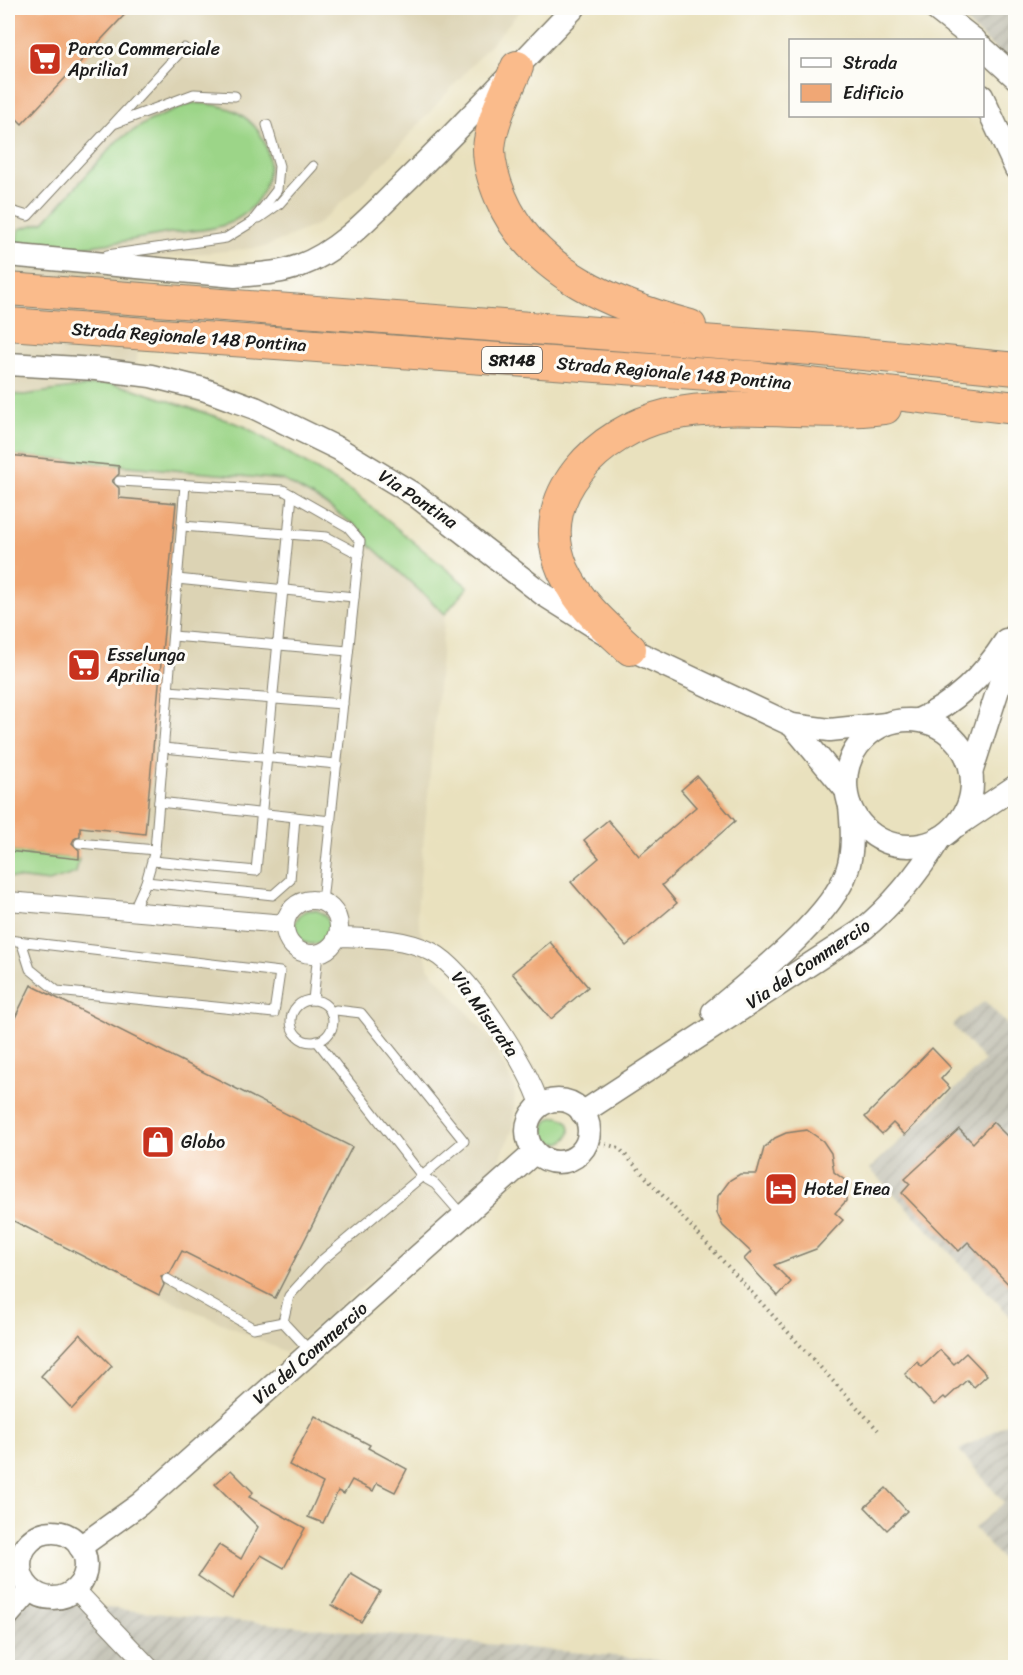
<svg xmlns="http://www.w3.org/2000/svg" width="1023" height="1675" viewBox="0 0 1023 1675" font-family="Sriracha,sans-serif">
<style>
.built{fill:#dcd3b4}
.industrial{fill:url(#industrial-furrows)}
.grass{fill:#9cd588;stroke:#5c7852;stroke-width:1.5}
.building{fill:#f0a775}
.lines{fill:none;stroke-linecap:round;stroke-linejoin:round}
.service-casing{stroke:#827e6d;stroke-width:11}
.minor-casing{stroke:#827e6d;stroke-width:20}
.tertiary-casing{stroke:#827e6d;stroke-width:25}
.trunk-casing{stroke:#827e6d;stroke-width:34}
.path{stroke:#827e6d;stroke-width:4;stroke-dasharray:1.5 4.5;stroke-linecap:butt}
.service{stroke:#fff;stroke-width:9}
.minor{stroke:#fff;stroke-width:18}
.tertiary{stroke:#fff;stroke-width:22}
.trunk{stroke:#fabb8b;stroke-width:32}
.labels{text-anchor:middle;stroke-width:6;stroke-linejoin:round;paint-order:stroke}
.shield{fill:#fdfcf7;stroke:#605f5e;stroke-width:1.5}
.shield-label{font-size:16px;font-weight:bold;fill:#1c1c1c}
.poi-label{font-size:18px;fill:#1c1c1c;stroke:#fdfcf7;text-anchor:start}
.street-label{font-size:18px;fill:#1c1c1c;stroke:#fdfcf7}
</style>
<defs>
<pattern id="industrial-furrows" width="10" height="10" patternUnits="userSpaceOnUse" patternTransform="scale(1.5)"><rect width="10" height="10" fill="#c6c5b8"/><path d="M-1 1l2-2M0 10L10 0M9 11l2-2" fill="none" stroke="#aaa99e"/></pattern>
</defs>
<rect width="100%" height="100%" fill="#fdfcf7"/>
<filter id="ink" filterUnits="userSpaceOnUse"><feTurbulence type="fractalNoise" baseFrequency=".0167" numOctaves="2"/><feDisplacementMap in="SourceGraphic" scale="12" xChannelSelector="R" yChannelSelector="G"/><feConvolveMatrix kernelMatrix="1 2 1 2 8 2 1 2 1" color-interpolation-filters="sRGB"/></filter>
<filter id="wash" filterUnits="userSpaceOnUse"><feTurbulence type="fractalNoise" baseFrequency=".008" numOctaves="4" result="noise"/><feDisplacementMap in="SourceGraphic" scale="24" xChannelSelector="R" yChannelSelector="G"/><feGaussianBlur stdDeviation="1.35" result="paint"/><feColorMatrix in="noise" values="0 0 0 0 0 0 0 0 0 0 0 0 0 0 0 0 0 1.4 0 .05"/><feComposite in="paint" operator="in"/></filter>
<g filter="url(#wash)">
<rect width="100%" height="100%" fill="#e9e1be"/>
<polygon class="built" points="8,8 523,8 385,162 318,224 265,247 147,259 134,389 244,426 353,492 468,587 445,614 417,912 428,967 493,1042 515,1089 513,1129 491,1177 286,1352 159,1295 8,1218"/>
<g class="industrial">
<polygon points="951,8 1015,8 1015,68"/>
<polygon points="985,1001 1015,1033 1015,1321 870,1169 985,1061 952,1025"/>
<polygon points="1015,1420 1015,1574 974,1528 1004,1503 959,1450"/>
<polygon points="8,1598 187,1616 732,1667 8,1667"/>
</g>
<g class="grass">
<path d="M192 103C209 104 226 105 240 114 286 143 274 208 224 225 208 231 187 231 170 233 139 238 106 246 75 247 55 248 35 244 16 243L19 229 44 222 118 140 149 121Z"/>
<polygon points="108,383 134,389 244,426 353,492 468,587 445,614 371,546 360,529 322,502 283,480 8,455 8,394 24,395"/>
<polygon points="8,851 79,859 76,873 49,882 8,877"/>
<circle cx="312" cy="927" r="17"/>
<circle cx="557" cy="1130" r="13"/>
</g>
<g id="blocks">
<g class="building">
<polygon points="8,8 131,8 22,124 8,110"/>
<polygon points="8,455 119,466 119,474 112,481 119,488 119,498 176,503 145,834 80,827 80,836 74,839 72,843 79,850 79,859 8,851"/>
<polygon points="697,776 735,821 662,885 677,903 626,946 571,882 599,858 584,840 608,820 639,856 696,807 681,790"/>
<polygon points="550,942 588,987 551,1019 512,973"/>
<polygon points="31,985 352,1147 275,1298 182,1251 170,1273 161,1276 164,1285 159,1295 8,1218 8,1032"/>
<polygon points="932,1048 951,1068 941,1079 950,1088 905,1135 893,1123 882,1134 865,1117"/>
<polygon points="993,1122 1016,1145 1016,1292 968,1242 959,1251 902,1193 910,1184 905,1179 959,1129 973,1143"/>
<polygon points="807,1130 823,1141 831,1153 834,1172 850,1184 846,1189 846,1201 835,1213 843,1220 816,1249 774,1265 791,1282 778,1296 744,1259 751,1252 723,1226 717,1213 718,1196 730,1180 740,1174 757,1174 764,1148 775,1138 786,1133"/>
<polygon points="80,1334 112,1366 72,1409 41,1376"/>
<polygon points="940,1350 954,1364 966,1353 987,1375 974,1387 967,1380 946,1399 944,1397 934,1405 905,1374 917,1362 922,1367"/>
<polygon points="315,1416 370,1445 368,1448 407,1469 395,1492 377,1483 373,1491 352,1480 344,1494 338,1491 323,1523 308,1517 323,1483 289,1465"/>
<polygon points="231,1470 253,1492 249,1497 305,1528 284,1568 261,1555 232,1599 198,1576 219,1545 241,1559 258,1527 215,1484"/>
<polygon points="886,1488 907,1511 887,1530 865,1507"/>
<polygon points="351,1574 380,1591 361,1622 332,1605"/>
</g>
</g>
</g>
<g filter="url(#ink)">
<use href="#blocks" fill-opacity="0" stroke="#827e6d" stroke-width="1.5"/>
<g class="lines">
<g class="service-casing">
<g id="service">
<polyline points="116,123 194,94 235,96"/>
<polyline points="8,210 28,216 184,48"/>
<polyline points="259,218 279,204 313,166"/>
<polyline points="107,255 226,238 252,222 277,190 279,166 267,125"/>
<polyline points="119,481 283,490 348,527 360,541 322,902"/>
<polyline points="182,526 327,537 359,554"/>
<polyline points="177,579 354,597"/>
<polyline points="173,636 348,651"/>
<polyline points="168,691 343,704"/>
<polyline points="163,748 337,764"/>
<polyline points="159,802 331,821"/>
<polyline points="79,843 155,850"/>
<polyline points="153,861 256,871 292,495"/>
<polyline points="146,882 273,895 290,880 295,817"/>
<polyline points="133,911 146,882 155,850 185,485"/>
<polyline points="8,940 280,972 274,1013 57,991 30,969 22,944"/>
<circle cx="312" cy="1021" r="21"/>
<polyline points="313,1000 318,953"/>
<polyline points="317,1041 423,1177 435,1184 463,1216"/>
<polyline points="167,1279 253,1328 283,1322 311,1352"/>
<polyline points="283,1322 289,1296 321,1261 464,1141 361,1013 336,1010 331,1013"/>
</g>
</g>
<g class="minor-casing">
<g id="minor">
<circle cx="312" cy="927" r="27"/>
<polyline points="8,901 285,924"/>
<path d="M337 937C369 938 403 937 432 952 467 970 529 1067 540 1105"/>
<polyline points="8,1569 20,1570"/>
<polyline points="75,1589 150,1668"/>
</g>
</g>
<g class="tertiary-casing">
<g id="tertiary">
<polyline points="934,8 975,40"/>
<polyline points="982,47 1016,78"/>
<polyline points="982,96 1016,169"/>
<path d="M8 255 235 276C257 274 278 274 299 266 338 252 370 217 399 188 459 130 516 68 574 8"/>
<polyline points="8,364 96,369 151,376 203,389 255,408 339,449 415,495 544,595 630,649 792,725 830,730 886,724"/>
<circle cx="909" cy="783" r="63"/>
<path d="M918 720C956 703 984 675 1006 640"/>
<polyline points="792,725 846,790"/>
<polyline points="972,770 1016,634"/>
<polyline points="958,825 1016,786"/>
<path d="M713 1012C752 979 831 918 847 871 854 850 852 827 850 806"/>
<circle cx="558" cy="1131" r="31"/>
<path d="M582 1113 861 931C894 904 918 874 940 838"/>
<circle cx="53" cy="1565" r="33"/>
<polyline points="80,1547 140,1504 535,1152"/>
<polyline points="8,1615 30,1590"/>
</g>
</g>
<g class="trunk-casing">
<g id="trunk">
<path d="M517 67C506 93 491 121 489 149 489 165 495 184 501 198 533 274 617 306 690 326"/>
<polyline points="8,289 812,349 1016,369"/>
<polyline points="8,324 750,377 1016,408"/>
<path d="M630 649C604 625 578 603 563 570 531 496 600 431 668 415 737 400 814 417 885 408"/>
</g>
</g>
<polyline class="path" points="588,1139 619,1148 878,1430"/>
<use href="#service" class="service"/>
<use href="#minor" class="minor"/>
<use href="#tertiary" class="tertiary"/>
<use href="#trunk" class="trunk"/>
</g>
</g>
<defs>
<g id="supermarket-square" transform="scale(1.725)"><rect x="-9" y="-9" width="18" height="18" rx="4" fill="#c8321e" stroke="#fdfcf7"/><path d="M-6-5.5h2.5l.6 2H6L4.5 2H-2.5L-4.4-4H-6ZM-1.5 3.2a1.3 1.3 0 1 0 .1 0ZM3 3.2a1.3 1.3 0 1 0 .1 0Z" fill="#fff"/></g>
<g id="shop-square" transform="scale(1.725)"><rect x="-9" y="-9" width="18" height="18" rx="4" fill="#c8321e" stroke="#fdfcf7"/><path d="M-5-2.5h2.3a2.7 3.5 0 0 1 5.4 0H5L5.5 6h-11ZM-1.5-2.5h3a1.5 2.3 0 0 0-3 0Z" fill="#fff"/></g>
<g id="hotel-square" transform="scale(1.725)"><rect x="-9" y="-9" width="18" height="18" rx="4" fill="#c8321e" stroke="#fdfcf7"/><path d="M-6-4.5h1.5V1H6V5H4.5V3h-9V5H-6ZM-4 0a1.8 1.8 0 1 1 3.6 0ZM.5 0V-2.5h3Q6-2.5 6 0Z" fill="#fff"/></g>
</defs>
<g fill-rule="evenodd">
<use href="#supermarket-square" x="45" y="59"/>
<use href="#supermarket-square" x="84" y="665"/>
<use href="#shop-square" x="158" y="1142"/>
<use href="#hotel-square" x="781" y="1189"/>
</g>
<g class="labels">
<rect class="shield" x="482" y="347" width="60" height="26" rx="4.5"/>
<g class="shield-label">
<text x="512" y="366">SR148</text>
</g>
<g class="poi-label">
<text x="68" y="55">Parco Commerciale<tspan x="68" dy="21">Aprilia1</tspan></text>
<text x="107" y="661">Esselunga<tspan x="107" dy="21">Aprilia</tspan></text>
<text x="181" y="1148">Globo</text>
<text x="804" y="1195">Hotel Enea</text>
</g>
<g class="street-label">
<text transform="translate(189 337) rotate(4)" y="6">Strada Regionale 148 Pontina</text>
<text transform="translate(674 373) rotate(5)" y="6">Strada Regionale 148 Pontina</text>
<text transform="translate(418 499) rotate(34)" y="6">Via Pontina</text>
<text transform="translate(808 964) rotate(-34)" y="6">Via del Commercio</text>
<text transform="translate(485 1014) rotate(54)" y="6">Via Misurata</text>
<text transform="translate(310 1353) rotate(-41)" y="6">Via del Commercio</text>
</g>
</g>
<rect width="1023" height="1675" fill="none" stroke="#fdfcf7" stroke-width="30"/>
<rect x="789" y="39" width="195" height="78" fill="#fdfcf7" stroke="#a3a29f" stroke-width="1.5"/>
<rect x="801" y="58" width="30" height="9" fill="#ffffff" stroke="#a3a29f" stroke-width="1.5"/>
<text x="843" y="69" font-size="18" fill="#1c1c1c">Strada</text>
<rect x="801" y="84" width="30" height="18" fill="#f0a775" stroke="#a3a29f" stroke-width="1.5"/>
<text x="843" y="99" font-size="18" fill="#1c1c1c">Edificio</text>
</svg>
